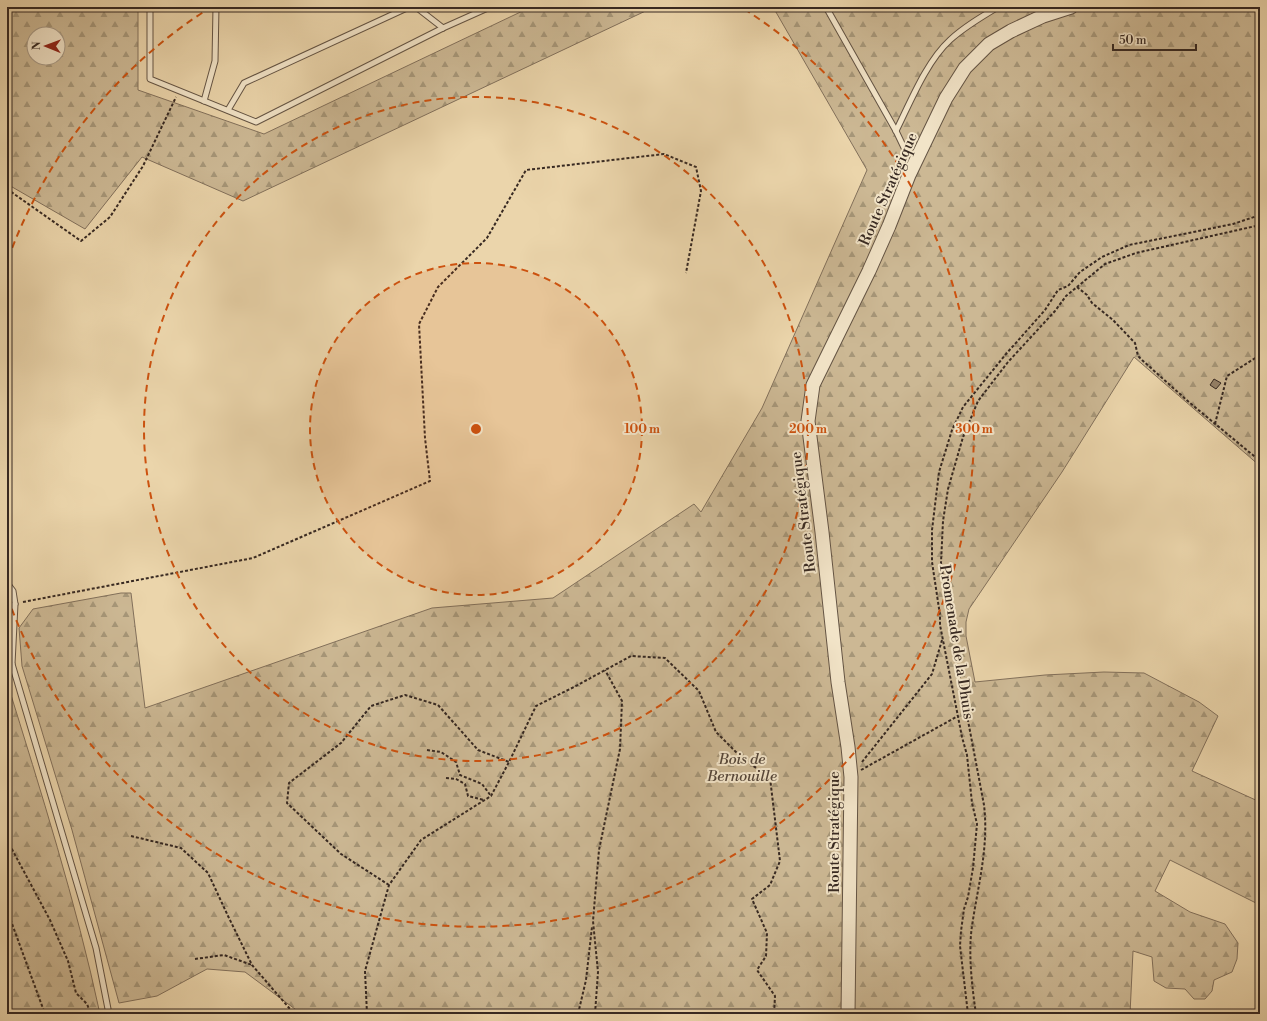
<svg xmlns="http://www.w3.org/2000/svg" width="1267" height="1021" viewBox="0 0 1267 1021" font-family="'Libre Bodoni',serif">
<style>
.forest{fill:url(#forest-firs);stroke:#82705b;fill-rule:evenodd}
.building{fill:#958269;stroke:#372922}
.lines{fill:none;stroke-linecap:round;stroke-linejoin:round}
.service-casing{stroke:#645444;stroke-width:7}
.tertiary-casing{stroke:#645444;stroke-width:15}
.path{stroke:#372922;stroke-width:2;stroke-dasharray:3 2;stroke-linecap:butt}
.service{stroke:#f2e4c8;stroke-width:5}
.tertiary{stroke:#f2e4c8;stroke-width:13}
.ring{fill:none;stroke:#cd520f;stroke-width:2;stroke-dasharray:7 5}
.labels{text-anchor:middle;stroke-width:4;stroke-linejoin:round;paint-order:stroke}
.street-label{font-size:15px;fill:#372922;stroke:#f2e4c8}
.park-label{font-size:15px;font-style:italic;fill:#554639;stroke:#f2e4c8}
.centre{fill:#cd520f;stroke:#f2e4c8;stroke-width:2}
.ring-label{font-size:12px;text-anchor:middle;font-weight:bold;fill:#cd520f;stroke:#f2e4c8;stroke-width:4;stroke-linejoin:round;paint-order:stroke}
</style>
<defs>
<pattern id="forest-firs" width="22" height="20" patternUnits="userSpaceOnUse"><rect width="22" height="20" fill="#ccb894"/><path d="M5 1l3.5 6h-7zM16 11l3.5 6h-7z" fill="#a69678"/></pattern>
</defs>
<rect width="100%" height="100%" fill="#ebd5ab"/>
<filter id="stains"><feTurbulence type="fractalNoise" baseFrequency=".005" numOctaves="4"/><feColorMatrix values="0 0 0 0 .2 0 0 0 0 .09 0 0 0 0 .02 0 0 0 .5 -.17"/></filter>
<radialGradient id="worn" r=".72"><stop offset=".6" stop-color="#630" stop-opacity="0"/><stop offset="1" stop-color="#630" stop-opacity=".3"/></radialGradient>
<g class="forest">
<path d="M7 7H138V90L264 134 531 7H654L243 201 142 157 85 229 7 184ZM34 34H58V58H34Z"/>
<polygon points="773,7 1260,7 1260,466 1134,357 1062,472 969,609 966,622 966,636 975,682 1045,675 1104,672 1144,673 1199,702 1218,716 1192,771 1260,802 1260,905 1170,860 1155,891 1190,912 1225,924 1238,943 1237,959 1232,972 1214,980 1212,991 1205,999 1194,999 1185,989 1166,988 1154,981 1152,957 1133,951 1130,1014 299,1014 299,1012 245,972 207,969 157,996 119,1003 72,830 22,666 19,628 33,609 121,593 131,593 145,708 432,608 553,598 694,504 701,512 762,408 867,170"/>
<path d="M7 682C41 792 76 902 100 1014H7Z"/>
</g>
<polygon class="building" points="1214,379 1221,383 1216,389 1210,385"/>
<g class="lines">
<g class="service-casing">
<g id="service">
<polyline points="150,7 150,79 256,122 443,28 490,7"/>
<polyline points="416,7 443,28"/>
<polyline points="826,7 896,131 907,154"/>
<polyline points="204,101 215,61 216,7"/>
<polyline points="228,110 244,83 409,7"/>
<path d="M896 131C910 103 926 62 950 40 964 27 981 17 998 7"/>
<polyline points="7,583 13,591 15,604 12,664"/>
<polyline points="7,612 15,604"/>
<polyline points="7,658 12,664 96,948 109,1014"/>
</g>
</g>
<g class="tertiary-casing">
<polyline id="tertiary" points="848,1014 851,777 848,747 838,682 822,532 808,421 813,385 869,271 889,226 909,175 946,98 965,68 989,44 1011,31 1043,16 1071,7"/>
</g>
<g class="path">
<polyline points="7,189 81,241 110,217 143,166 176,97"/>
<polyline points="1077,287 1087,295 1092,303 1113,320 1135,343 1138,356 1142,360 1190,403 1260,461"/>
<polyline points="1215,424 1227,376 1260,355"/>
<polyline points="23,602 253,558 430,481 425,438 419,324 438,287 487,238 526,170 664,154 696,167 701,191 686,273"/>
<polyline points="427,750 441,752 456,762 460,775 482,784 491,796"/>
<polyline points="862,762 932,674 942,640"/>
<polyline points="861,770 958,716"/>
<polyline points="446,778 456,779 465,784 468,796 484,800"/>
<polyline points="131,836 181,848 208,873 228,916 252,965 290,1009 290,1014"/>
<polyline points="7,840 50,920 68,961 76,993 87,1004 91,1014"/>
<polyline points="389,885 341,854 287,803 289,783 341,743 371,706 405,695 438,705 478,750 509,762"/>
<polyline points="7,910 45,1014"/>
<polyline points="195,959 224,955 252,965"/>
<polyline points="367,1014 365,971 389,885 421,840 491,796 509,762 536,706 574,687 631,656 665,658 699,691 716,732 741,757 770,778 780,861 770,885 752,899 767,933 766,956 757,970 775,996 774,1014"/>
<polyline points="578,1014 586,980 592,927"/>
<polyline points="595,1014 598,972 593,921 599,850 620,749 622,701 605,670"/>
<polyline points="968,1014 960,946 961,931 964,909 968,897 973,868 977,824 972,803 967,755 962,737 940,625 940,615 932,562 932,530 939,472 952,430 963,407 1006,354 1045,310 1058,290 1068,286 1080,272 1102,257 1129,245 1233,224 1260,215"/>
<path d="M976 1014C972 987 968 953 972 926 978 885 989 847 984 805L952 636 941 563 943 521 948 489 963 437 978 401 1008 362 1055 311 1066 296 1105 264 1136 253 1260 225"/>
</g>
<use href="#service" class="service"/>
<use href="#tertiary" class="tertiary"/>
</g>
<circle cx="476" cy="429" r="166" fill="#cd520f" fill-opacity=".12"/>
<g class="ring">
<circle cx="476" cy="429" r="166"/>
<circle cx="476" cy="429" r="332"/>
<path d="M8 259A498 498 0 0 1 208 9M744 9A498 498 0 1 1 8 599"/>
</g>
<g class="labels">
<g class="street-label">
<text transform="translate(888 189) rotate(-66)" y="5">Route Stratégique</text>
<text transform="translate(803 512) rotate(-97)" y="5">Route Stratégique</text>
<text transform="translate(957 642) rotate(81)" y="5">Promenade de la Dhuis</text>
<text transform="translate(834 832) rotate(-90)" y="5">Route Stratégique</text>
</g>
<g class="park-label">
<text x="742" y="764">Bois de<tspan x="742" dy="17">Bernouille</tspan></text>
</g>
</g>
<circle cx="476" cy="429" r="6" class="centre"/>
<g class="ring-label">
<text x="642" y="433">100 m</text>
<text x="808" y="433">200 m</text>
<text x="974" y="433">300 m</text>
</g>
<rect width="1267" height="1021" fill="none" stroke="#ebd5ab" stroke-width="24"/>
<rect x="8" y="8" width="1251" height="1005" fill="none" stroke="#372922" stroke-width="2"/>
<rect x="12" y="12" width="1243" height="997" fill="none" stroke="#372922"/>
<g transform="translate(46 46) rotate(271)"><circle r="19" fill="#f2e4c8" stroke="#a79986"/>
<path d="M0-3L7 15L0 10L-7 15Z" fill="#8f2418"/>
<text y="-6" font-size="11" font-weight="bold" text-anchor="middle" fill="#372922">N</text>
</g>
<path d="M1113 44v6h83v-6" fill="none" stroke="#372922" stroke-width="2"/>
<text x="1119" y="44" font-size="12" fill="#372922" stroke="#f2e4c8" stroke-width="3" paint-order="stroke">50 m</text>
<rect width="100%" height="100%" filter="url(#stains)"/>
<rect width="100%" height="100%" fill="url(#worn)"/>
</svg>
